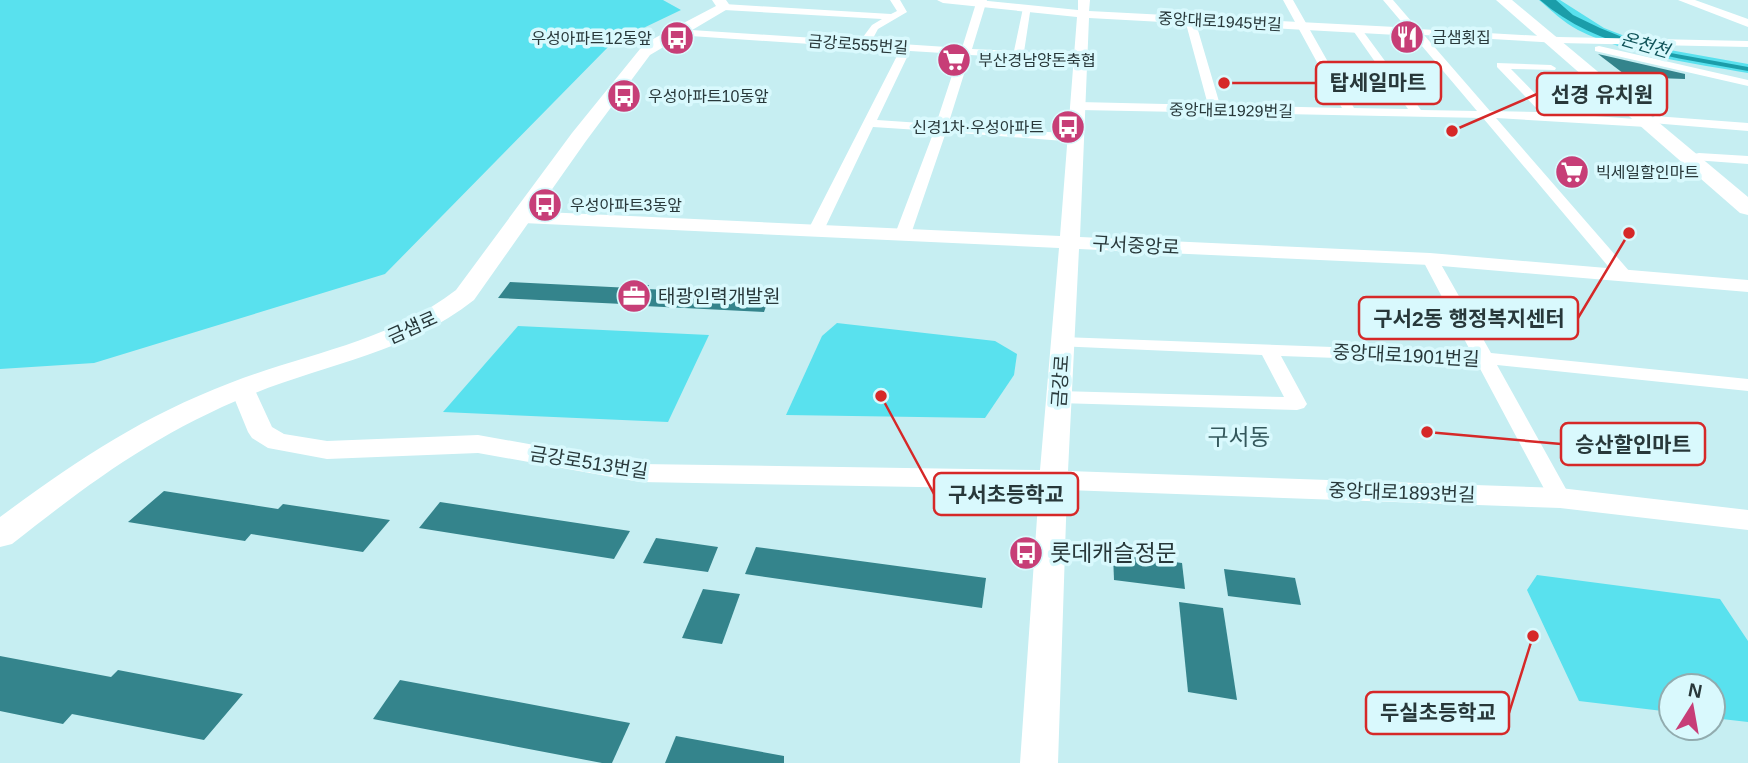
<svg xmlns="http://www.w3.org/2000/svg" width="1748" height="763" viewBox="0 0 1748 763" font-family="Helvetica,'Noto Sans KR',sans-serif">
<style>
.green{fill:#59e1ee}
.water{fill:#1b9da9}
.building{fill:#34848c}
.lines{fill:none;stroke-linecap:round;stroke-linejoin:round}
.minor{fill:#fff;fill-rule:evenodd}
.tertiary{fill:#fff;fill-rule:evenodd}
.secondary{fill:#fff;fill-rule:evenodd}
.primary{fill:#fff;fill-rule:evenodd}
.labels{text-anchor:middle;stroke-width:7;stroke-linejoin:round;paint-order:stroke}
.far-street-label{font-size:16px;fill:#28383a;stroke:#d9f9fd}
.far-poi-label{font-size:16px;fill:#28383a;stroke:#d9f9fd;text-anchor:start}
.far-water-label{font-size:18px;font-style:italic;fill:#0f5359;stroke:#d9f9fd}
.street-label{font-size:19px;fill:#28383a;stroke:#d9f9fd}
.poi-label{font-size:19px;fill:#28383a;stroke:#d9f9fd;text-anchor:start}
.quarter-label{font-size:23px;fill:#34585c;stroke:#d9f9fd}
.near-poi-label{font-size:23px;fill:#28383a;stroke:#d9f9fd;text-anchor:start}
.leader{fill:none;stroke:#d62828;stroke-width:2.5}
.callout-dot{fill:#d62828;stroke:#d9f9fd;stroke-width:2.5}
.callout{fill:#d9f9fd;stroke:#d62828;stroke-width:2.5}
.callout-label{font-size:21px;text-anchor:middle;font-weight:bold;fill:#28383a}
</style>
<rect width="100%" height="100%" fill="#c6eef2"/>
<g class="green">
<polygon points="0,0 663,0 681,10 612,43 385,274 94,363 0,369"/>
<path d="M1539 0H1560L1604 28 1653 47 1748 64V73C1691 63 1631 56 1578 30 1564 23 1551 10 1539 0Z"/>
<polygon points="837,323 995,341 1017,354 1014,375 985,418 786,415 822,336"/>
<polygon points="518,326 709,335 668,422 443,412"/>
<polygon points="1537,575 1720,599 1748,641 1748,722 1713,718 1713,686 1671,686 1671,712 1579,701 1527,590"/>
</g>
<path class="water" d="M1540 0H1556L1573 15 1600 28 1654 50 1748 67V71C1675 57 1598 50 1540 0Z"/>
<g class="building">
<polygon points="1598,54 1685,74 1685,79 1628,77"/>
<polygon points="510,282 631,288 633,285 649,285 647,289 770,295 764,312 644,306 642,308 621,307 623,304 498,298"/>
<polygon points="164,491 278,509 283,504 390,520 363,552 251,534 245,541 128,522"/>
<polygon points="440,502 630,531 614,559 419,528"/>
<polygon points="656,538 718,547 708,572 643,563"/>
<polygon points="756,547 986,578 982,608 745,574"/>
<polygon points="1113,554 1182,563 1185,589 1114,580"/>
<polygon points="1224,569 1295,578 1301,605 1228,596"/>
<polygon points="703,589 740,594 722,644 682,638"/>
<polygon points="1179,602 1223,608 1237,700 1188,692"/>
<polygon points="0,656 111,677 118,670 243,694 204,740 72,714 63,724 0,711"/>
<polygon points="400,680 545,707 630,723 612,763 602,763 373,719"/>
<polygon points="676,736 784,756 784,763 665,763"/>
</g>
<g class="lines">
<g class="minor">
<path d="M890 0H900L907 12 878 29 871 42 962 48 977 0H987L972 49 1014 51 1023 8 1031 6 1024 52 1082 56 1086 57V61L970 55 948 125 1077 134 1083 138 1077 142 946 132 911 234 903 239 895 234 934 131 873 127 824 230 821 233H811L808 230 900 50 676 35 671 32 676 29 860 41 872 25 882 19 724 10 719 7 724 4 891 14 897 11ZM910 51 959 54 936 124 877 120Z"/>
<polygon points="1283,0 1293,0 1354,108 1408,109 1352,29 1357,26 1360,27 1421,110 1477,111 1383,0 1393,0 1418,29 1559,37 1748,41 1748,47 1559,43 1424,35 1490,111 1540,112 1497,67 1497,63 1551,65 1556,68 1555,70 1511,69 1554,113 1649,120 1655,116 1748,123 1748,131 1652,123 1646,127 1496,118 1630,272 1632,275 1624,280 1618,278 1483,118 1079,110 1073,106 1079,102 1208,105 1185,20 1190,17 1195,20 1220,105 1342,108"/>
<polygon points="1599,46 1748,80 1748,86 1595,51 1595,47"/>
<polygon points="1699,153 1748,156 1748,164 1694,160 1694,154"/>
<polygon points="1430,254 1438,259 1491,353 1748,379 1748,391 1497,365 1571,498 1568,504 1560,506 1552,504 1549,498 1477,363 1281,356 1307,404 1304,408 1297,410 1058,403 1051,401 1048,397 1051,393 1058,391 1284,397 1262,355 1056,346 1053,342 1062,337 1471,352 1422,259"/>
</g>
<g class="tertiary">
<polygon points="937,0 978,0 1078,10 1078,0 1090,0 1089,11 1415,28 1421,32 1415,36 1089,18 1080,237 1430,253 1748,280 1748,292 1430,265 1079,249 1068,471 1560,488 1748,510 1748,530 1560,508 1067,490 1058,763 1020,763 1039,489 640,482 478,453 327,459 268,448 252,438 248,432 230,388 233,383 242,380 251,383 254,388 272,427 284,434 327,441 478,435 640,464 1040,470 1059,248 523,223 514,217 523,211 1060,236 1077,17 943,3"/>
<polygon points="1678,0 1695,0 1748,19 1748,27"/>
</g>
<path class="secondary" d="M712 0H726L731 7 650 55 586 141 474 300C405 354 328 363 250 395 155 434 92 481 12 544L0 547V517C76 461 141 417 230 383 309 352 387 343 456 290L572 133 640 49 653 39 716 6Z"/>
<polygon class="primary" points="1496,0 1512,0 1748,197 1748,215 1740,213"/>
</g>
<defs>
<g id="restaurant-disc" transform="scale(1.75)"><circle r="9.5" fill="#c73e77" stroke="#d9f9fd"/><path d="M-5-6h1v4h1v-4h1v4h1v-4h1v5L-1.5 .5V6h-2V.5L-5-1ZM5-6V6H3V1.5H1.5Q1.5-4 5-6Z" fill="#fff"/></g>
<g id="bus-disc" transform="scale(1.75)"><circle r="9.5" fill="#c73e77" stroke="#d9f9fd"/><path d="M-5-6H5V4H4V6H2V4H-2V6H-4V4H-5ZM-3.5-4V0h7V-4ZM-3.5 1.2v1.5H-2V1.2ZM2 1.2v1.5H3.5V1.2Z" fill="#fff"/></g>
<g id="supermarket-disc" transform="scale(1.75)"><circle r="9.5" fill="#c73e77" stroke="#d9f9fd"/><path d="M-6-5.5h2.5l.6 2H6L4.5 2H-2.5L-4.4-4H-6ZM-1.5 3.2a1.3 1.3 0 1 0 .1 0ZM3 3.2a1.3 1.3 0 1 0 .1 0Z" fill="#fff"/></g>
<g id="office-disc" transform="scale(1.75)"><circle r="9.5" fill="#c73e77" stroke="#d9f9fd"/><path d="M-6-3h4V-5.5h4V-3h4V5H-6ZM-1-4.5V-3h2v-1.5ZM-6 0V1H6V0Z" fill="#fff"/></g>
</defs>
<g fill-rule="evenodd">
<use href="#restaurant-disc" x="1407" y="37"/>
<use href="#bus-disc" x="677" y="38"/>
<use href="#supermarket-disc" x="954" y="60"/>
<use href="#bus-disc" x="624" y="96"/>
<use href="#bus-disc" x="1068" y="127"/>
<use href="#supermarket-disc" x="1572" y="172"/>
<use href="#bus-disc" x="545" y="205"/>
<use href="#office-disc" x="634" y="296"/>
<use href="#bus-disc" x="1026" y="553"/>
</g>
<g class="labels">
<g class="far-street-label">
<text transform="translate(1220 21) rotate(3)" y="6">중앙대로1945번길</text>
<text transform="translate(858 44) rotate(4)" y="6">금강로555번길</text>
<text transform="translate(1231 110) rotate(1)" y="6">중앙대로1929번길</text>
</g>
<g class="far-poi-label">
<text x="1432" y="43">금샘횟집</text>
<text x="652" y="44" text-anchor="end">우성아파트12동앞</text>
<text x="978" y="66">부산경남양돈축협</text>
<text x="648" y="102">우성아파트10동앞</text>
<text x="1044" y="133" text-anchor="end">신경1차·우성아파트</text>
<text x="1596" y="178">빅세일할인마트</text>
<text x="570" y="211">우성아파트3동앞</text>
</g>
<g class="far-water-label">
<text transform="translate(1645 45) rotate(16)" y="6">온천천</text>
</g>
<g class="street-label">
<text transform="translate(1136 245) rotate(3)" y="7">구서중앙로</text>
<text transform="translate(412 327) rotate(-24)" y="7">금샘로</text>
<text transform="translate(1406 355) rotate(3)" y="7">중앙대로1901번길</text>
<text transform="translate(1060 381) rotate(-86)" y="7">금강로</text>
<text transform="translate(589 462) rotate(9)" y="7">금강로513번길</text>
<text transform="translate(1402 492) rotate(2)" y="7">중앙대로1893번길</text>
</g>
<g class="poi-label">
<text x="658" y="303">태광인력개발원</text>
</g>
<g class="quarter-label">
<text x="1239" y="445">구서동</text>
</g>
<g class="near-poi-label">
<text x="1050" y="561">롯데캐슬정문</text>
</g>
</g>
<path class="leader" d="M1224 83L1316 83M1452 131L1537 94M1629 233L1578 318M1427 432L1561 444M881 396L934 494M1533 636L1509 713"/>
<g class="callout-dot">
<circle cx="1224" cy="83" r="7"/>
<circle cx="1452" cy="131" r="7"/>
<circle cx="1629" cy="233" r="7"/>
<circle cx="1427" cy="432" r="7"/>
<circle cx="881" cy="396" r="7"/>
<circle cx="1533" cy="636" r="7"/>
</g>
<g class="callout">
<rect x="1316" y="62" width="125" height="42" rx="7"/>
<rect x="1537" y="73" width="130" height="42" rx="7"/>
<rect x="1359" y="297" width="219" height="42" rx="7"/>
<rect x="1561" y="423" width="144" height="42" rx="7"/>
<rect x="934" y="473" width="144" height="42" rx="7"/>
<rect x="1366" y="692" width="143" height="42" rx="7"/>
</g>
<g class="callout-label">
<text x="1378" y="90">탑세일마트</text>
<text x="1602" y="102">선경 유치원</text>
<text x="1469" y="326">구서2동 행정복지센터</text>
<text x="1633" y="452">승산할인마트</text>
<text x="1006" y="502">구서초등학교</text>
<text x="1438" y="720">두실초등학교</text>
</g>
<g transform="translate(1692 707) rotate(11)"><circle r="33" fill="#d9f9fd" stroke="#92acaf" stroke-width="2"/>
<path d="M0-5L12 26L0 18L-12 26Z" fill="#c73e77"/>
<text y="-10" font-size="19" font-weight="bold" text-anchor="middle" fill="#28383a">N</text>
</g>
</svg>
